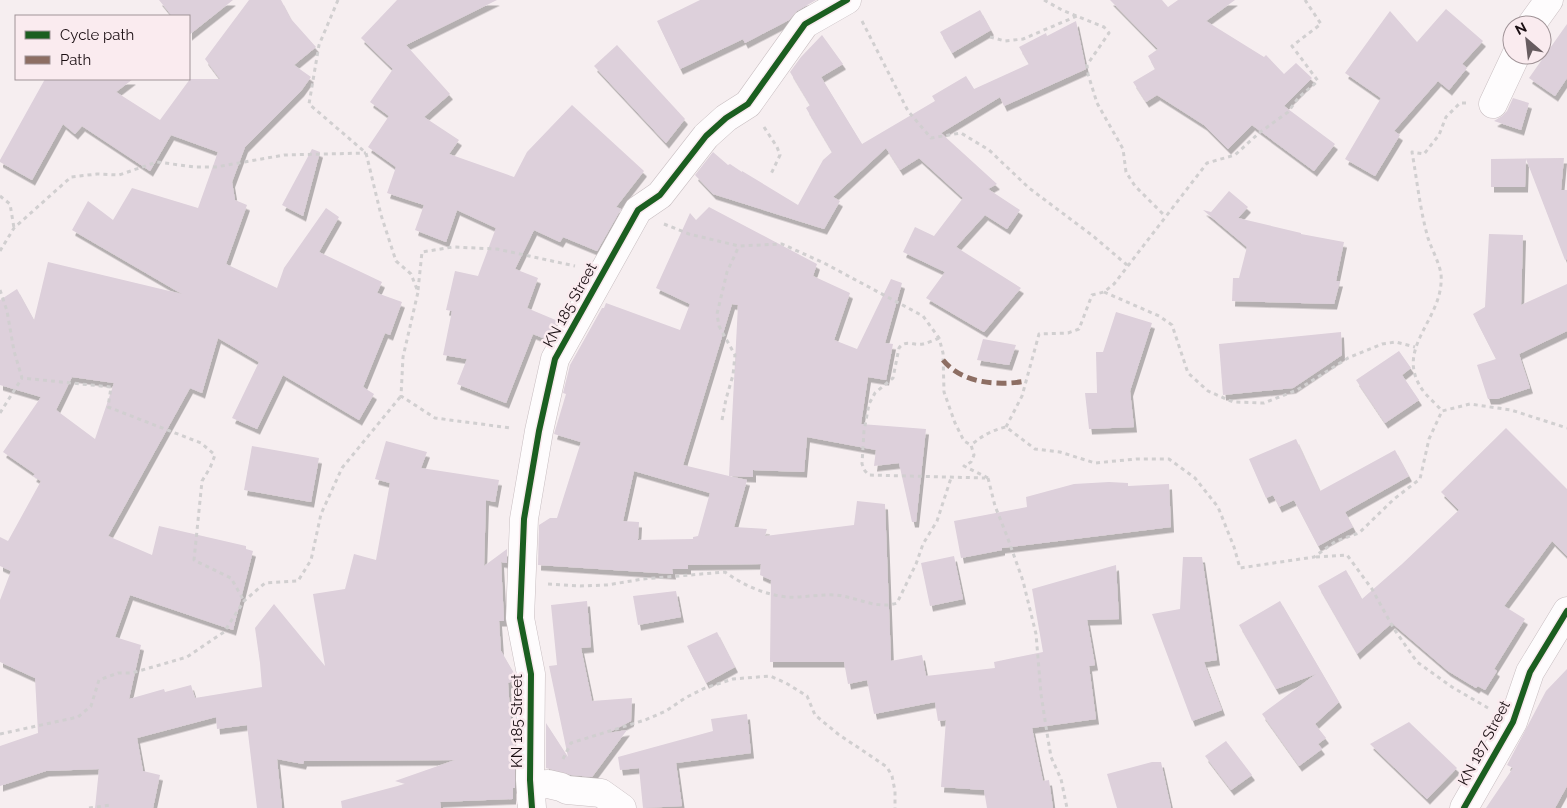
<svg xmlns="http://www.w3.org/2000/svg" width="1567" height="808" viewBox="0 0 1567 808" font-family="Raleway,sans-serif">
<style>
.building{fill:#ddd0db;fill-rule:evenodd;filter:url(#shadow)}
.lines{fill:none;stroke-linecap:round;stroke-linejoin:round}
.minor-casing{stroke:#c8bec1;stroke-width:29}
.path{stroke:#d1cfd0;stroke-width:3;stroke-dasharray:4 4;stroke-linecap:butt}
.minor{stroke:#fefcfd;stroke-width:28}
.quiet{stroke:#8d6e63;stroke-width:5;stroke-dasharray:10 5;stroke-linecap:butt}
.cycleway-casing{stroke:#faebef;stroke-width:9}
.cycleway{stroke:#1b5e20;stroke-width:6}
.labels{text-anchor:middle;stroke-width:5;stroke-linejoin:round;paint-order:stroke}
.street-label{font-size:15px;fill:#1a0e12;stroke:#faebef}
</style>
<defs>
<filter id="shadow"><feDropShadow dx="3" dy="5.5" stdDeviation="0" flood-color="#0004"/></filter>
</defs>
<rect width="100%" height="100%" fill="#f6eef0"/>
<g class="building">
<polygon points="159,0 233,0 189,35 189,16 172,16"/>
<path d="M249 0H281L291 19 316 47 294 65 311 77 301 91 245 147 232 182 235 200 247 205 226 264 277 288 284 268 326 208 339 217 319 252 382 282 377 293 402 302 390 335 385 333 363 387 374 394 359 420 283 375 257 429 232 418 259 362 218 338 202 393 190 388 108 536 152 555 159 526 246 546V549L253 551 233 630 130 595 115 637 141 645 129 699 164 689 165 692 191 685 195 698 262 687 260 663 255 628 274 604 325 666 313 594 345 589 354 554 376 560 390 483 375 479 386 441 427 452 421 468 499 480 495 502 486 500 484 566 507 549V563L501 562 504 621H499L501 651 515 675V680L508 683 511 725 515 724V788H513V799L440 802 441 808H342L341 801 405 784 395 781 455 760 304 761 303 764 277 759 282 808H257L247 725 217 729 216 717 137 738 143 771 160 775 153 808H95L99 769 46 771 0 786V746L38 733 35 678 0 662V600L11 571 0 566V537L8 541 41 481 33 476 35 474 3 452 41 397 0 385V300L17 289 34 320 48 262 182 294 72 230 88 201 113 220 132 188 198 208 218 152 171 135 150 171 82 126 75 134 63 124 32 180 0 162V160L45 79H133L116 92 160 120 190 79H220L205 59ZM72 377 114 383 95 439 56 410Z"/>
<polygon points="397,0 497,0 406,45 450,94 424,117 459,140 449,154 514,177 527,152 572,105 644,171 616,207 621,209 597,251 563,237 560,242 534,230 515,269 538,278 527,308 558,321 548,340 533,334 506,403 457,384 467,359 443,355 452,311 446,310 455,271 478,276 496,228 457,210 446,242 415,230 424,205 387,193 396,167 368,147 389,116 370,102 393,69 361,38"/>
<polygon points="700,0 816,0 797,11 789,20 745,43 743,39 680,69 657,21"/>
<polygon points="1110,0 1162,0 1168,7 1178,0 1235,0 1206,21 1264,57 1266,55 1284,74 1296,63 1312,78 1284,106 1335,144 1314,171 1252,125 1228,149 1204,125 1157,95 1146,102 1133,82 1155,69 1148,56 1158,49"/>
<polygon points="1446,9 1483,41 1462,64 1467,68 1449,90 1438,81 1394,131 1400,135 1375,176 1345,159 1381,98 1345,73 1390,11 1417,42"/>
<polygon points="980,10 991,30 952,53 940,32"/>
<polygon points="1076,21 1086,69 1004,106 1000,97 941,133 997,184 988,189 1020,210 1007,229 985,215 956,247 1021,288 984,332 926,298 945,272 903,252 915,227 934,236 963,198 919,158 900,170 886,148 833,197 840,201 824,229 713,194 695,175 713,152 728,165 730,164 742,172 742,171 798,205 823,160 832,152 806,108 810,105 790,72 801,57 822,35 843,64 821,77 862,144 935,101 932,96 966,76 974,89 1029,64 1019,47 1046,33 1047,36"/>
<polygon points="1567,24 1567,78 1555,96 1529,78"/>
<polygon points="617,45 685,119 666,143 594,66"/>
<polygon points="1513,98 1529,103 1521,130 1494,121 1502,116 1507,111"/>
<polygon points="312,149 320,152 303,216 282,205"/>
<polygon points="1564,158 1561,190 1567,190 1567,259 1565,260 1526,159 1525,187 1491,187 1491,159"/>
<polygon points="1229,191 1248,207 1238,218 1301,233 1301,234 1344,242 1336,281 1340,281 1334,304 1232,301 1233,278 1239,278 1247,247 1203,210 1211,212"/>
<path d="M709 207 817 264 813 276 850 293 834 340 857 349 891 279 902 283 885 343 893 344 886 380 868 377 861 424 926 429 916 522H912L899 463 874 466 876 450 807 437 804 472 753 470V477L729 476 747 480 734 527 767 529 765 536 854 525 857 501 885 504 891 661 922 655 926 676 995 668 994 662 1043 652 1032 589 1116 565 1119 619 1087 620 1095 665 1089 666 1096 719 1032 728 1043 781 1049 780 1053 808H987L984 790 941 787 946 720 938 721 935 702 874 714 867 680 848 684 844 662H770L771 580 760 575 761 564 688 565V569H672L673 574 538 565 539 525 550 518H557L581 442 554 434 566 394 563 393 570 365 602 308H604L606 303 680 330 690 304 656 288 690 213 696 220ZM732 304 738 305 729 476 683 465ZM634 471 710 493 698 536 693 537V539L638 540 639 522 623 521Z"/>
<polygon points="1489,234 1523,235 1521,305 1567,284 1567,331 1519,354 1530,388 1497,399 1488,399 1477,365 1496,359 1473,314 1485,307"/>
<polygon points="1116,312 1152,323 1130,391 1134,427 1089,429 1085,393 1097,393 1096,352 1103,352"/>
<polygon points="1341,332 1342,355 1293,388 1223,395 1219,344"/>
<polygon points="983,339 1016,345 1009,365 977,360"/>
<polygon points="1399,351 1411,368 1402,375 1419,400 1385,423 1356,380"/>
<polygon points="1506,428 1567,489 1567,556 1552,541 1504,606 1525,619 1494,669 1497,671 1485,690 1478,686 1476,688 1448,671 1392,623 1357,654 1318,586 1346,570 1362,599 1402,564 1459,510 1441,492"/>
<polygon points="1296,439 1320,491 1395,450 1409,476 1345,512 1353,527 1318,546 1294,500 1279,507 1273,495 1266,498 1249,459"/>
<polygon points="252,446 319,458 311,502 244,490"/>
<polygon points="1109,482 1128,483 1128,486 1169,484 1171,527 1002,548 1002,550 961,558 954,521 1027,507 1026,497 1074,484"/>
<polygon points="954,556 963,599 930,606 921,563"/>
<polygon points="1183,557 1202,557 1217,660 1204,662 1222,710 1192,721 1152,614 1180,609"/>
<polygon points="676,591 681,617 638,625 633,596"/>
<polygon points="587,601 591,647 581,648 592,701 632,698 631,721 608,733 627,730 592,777 571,775 546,768 546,723 568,757 549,666 557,665 551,605"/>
<polygon points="1280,601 1339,702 1315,724 1326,738 1318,744 1322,749 1299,766 1262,714 1316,674 1276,689 1239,625"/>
<polygon points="717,632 735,667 706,683 687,646"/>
<polygon points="1567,669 1567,786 1555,808 1486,808 1513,768 1507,765 1546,691"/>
<polygon points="747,714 751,753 676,763 682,806 643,808 639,768 620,770 618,757 713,731 711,719"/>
<polygon points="1409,722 1457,768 1427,799 1370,744"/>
<polygon points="1226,741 1252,775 1231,790 1205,756"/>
<polygon points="1152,762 1161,762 1171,808 1117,808 1107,774"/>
</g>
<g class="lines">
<g class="minor-casing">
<g id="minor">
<polyline points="1531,25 1549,0"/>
<polyline points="1493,104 1516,55"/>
<polyline points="531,800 532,785 548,784 561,787 567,790 601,793 622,808"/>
<polyline points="532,808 530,780 531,674 520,618 524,519 539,431 555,359 638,210 660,195 706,136 726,118 748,104 805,24 847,0"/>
<polyline points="1464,808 1513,722 1530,672 1567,611"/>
</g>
</g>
<g class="path">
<polyline points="338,0 319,45 309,104 366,153 381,215 396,261 411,274 418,292 403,357 401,396 435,418 511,428"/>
<polyline points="1044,0 1062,10 1104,27 1109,33 1087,65 1088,74 1097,103 1123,149 1126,172 1135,186 1165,216"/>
<polyline points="862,21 908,111 931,138 961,133 989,150 1029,188 1093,236 1127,265"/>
<polyline points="990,37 1005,41 1023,39 1077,16"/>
<path d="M1466 103H1460L1446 117 1439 135 1424 154 1412 152C1417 180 1420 210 1428 238 1432 250 1439 262 1441 274 1445 320 1391 348 1424 392 1430 399 1437 405 1442 411L1470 404 1511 410 1567 428"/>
<polyline points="764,127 777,147 780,155 771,174"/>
<polyline points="0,196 10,204 14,228"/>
<polyline points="664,224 689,234 739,246 782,244 824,263 923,316 939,338 943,353 944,392 955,423 964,441 971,445"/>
<polyline points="0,251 14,228 71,177 97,174 119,175 157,162 195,167 216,167 284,155 366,153"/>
<polyline points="0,290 7,311 14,351 22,378 111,387 108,407 201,443 215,455 210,468 202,481 194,560 231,578 244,601"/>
<polyline points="418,290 422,252 453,247 497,249 575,266"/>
<polyline points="1104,292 1159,316 1172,325 1188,373 1208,391 1233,402 1264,403 1297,390 1348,358 1382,344 1396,342 1415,347"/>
<path d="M939 338C934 340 928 343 923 344 914 346 905 339 899 348L893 378 875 393 869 404 864 431 862 464 865 471 869 475 985 478"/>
<polyline points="0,413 22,378"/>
<polyline points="722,420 726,399 733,375 735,355 719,326 717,314 727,272 739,246"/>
<polyline points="1006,427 1022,396 1039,334 1068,333 1079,329 1092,295 1104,292 1114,284 1207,163 1235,155 1259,133 1288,112 1299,97 1318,81 1292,46 1321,24 1305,0"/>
<path d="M988 478 964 466 971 462 974 455 971 445C982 436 992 430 1006 427L1035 449 1060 452 1095 463 1136 459H1169L1195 478 1218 507 1234 547 1240 568 1314 557 1336 541 1359 533 1394 499 1420 479 1429 439 1442 411"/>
<polyline points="988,478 995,506 1007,536 1023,581 1036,634 1041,694 1047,733 1051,757 1061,779 1067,808"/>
<polyline points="1316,557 1347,555 1372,589 1394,629 1417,662 1452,687 1488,708"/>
<path d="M548 584 580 586 607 585 643 579 725 572C743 585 763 594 786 597 802 598 819 594 836 595 856 597 878 610 897 603L916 564 923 544 937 521 951 478"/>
<polyline points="0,734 78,717 91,706 99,680 118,673 132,673 187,657 224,632 244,601 265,583 298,581 311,560 321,514 342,468 401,396"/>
<polyline points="563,759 571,743 645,720 666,711 685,698 705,688 733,679 770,676 786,683 807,696 815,715 838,734 887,767 892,776 895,791 895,808"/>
<polyline points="89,808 111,805"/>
</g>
<use href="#minor" class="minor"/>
<path class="quiet" d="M943 360C962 384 999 386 1026 381"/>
<g class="cycleway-casing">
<g id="cycleway">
<polyline points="532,808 530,780 531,674 520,618 524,519 539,431 555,359 638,210 660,195 706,136 726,118 748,104 805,24 847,0"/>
<polyline points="1464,808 1513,722 1530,672 1567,611"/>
</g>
</g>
<use href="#cycleway" class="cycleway"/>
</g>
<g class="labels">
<g class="street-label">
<text transform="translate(570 305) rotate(-61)" y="5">KN 185 Street</text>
<text transform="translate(517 721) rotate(-90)" y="5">KN 185 Street</text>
<text transform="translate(1484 743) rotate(-62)" y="5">KN 187 Street</text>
</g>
</g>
<rect x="15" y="15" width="175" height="65" fill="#faebef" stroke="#a09397"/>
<rect x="25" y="31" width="25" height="8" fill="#1b5e20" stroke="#a09397"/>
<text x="60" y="40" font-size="15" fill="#1a0e12">Cycle path</text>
<rect x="25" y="56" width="25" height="8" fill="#8d6e63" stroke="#a09397"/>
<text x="60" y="65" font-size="15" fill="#1a0e12">Path</text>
<g transform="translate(1527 40) rotate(332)"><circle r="24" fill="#faebef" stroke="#a09397"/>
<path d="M0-4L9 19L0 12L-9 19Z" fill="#675c60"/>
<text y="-8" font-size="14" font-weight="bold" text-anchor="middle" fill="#1a0e12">N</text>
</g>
</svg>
